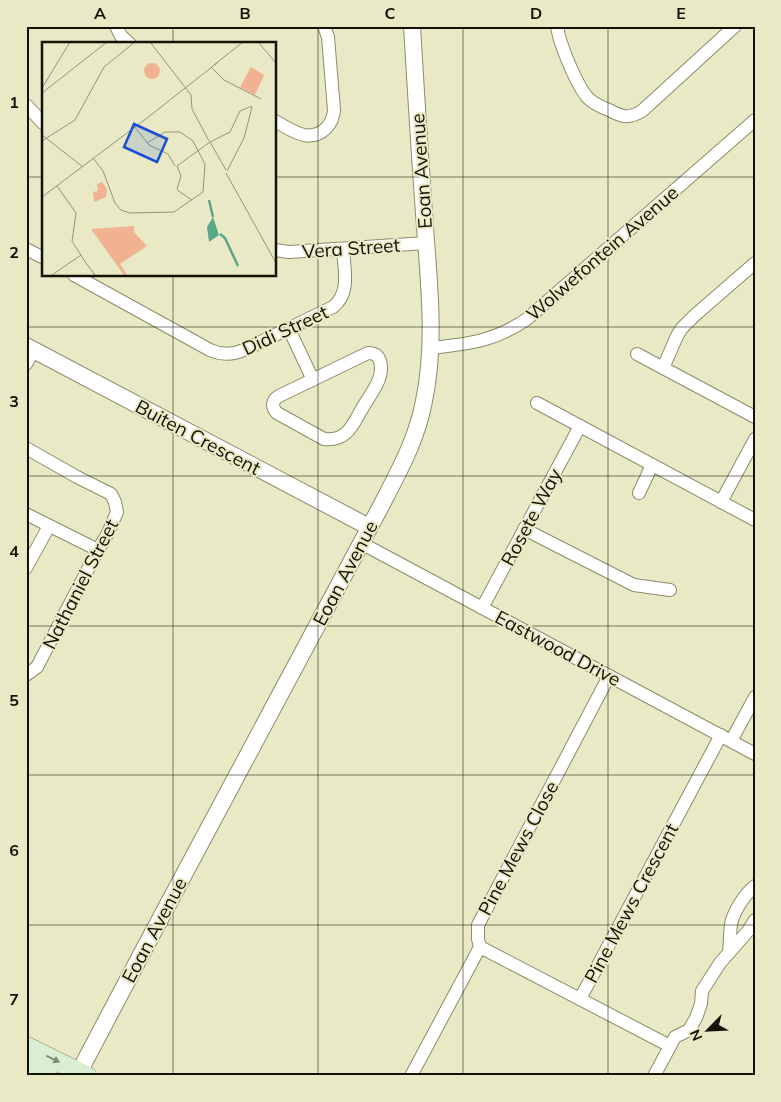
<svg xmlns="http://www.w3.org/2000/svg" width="781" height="1102" viewBox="0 0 781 1102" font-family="Mulish,sans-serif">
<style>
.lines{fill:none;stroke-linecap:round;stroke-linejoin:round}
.minor-casing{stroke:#8b8c6a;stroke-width:14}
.tertiary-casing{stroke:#8b8c6a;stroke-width:18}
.secondary-casing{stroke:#8b8c6a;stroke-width:20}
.minor{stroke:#fff;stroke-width:12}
.tertiary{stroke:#fff;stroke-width:16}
.secondary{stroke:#daefd2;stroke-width:19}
.oneway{fill:#808c76}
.grid{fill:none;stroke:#121206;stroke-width:1;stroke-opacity:0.55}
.labels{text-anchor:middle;stroke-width:4;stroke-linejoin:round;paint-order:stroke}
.street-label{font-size:19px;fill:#121206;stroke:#e9eac5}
.inset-river{fill:none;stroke:#5aa689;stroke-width:2.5}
.inset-road{fill:none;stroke:#939479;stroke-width:1}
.view{fill:#1d4ed8;fill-opacity:0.15;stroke:#1d4ed8;stroke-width:2.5}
.inset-edge{fill:none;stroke:#121206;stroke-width:2.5}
.neatline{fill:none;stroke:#121206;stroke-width:2}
.grid-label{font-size:16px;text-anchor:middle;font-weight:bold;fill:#121206}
</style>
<rect width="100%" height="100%" fill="#e9eac5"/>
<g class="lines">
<g class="minor-casing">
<g id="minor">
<polyline points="116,26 121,36 130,44"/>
<path d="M557 26C559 43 577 86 588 98 594 104 601 107 609 110 622 117 628 119 642 111L735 26"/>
<polyline points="26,105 44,124"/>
<path d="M275 121C284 126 294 133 304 135 321 138 333 125 334 110L328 37 324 26"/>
<polyline points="26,249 44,258"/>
<polyline points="275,250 289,252 426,243"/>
<path d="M74 275 210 350C221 355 232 355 244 350L333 307C351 293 344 269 343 249"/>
<polyline points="289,329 313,380"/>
<path d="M431 348C469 344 495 341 527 319L755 120"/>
<path d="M368 353C374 353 378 355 380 361 385 378 371 393 363 407 358 415 353 427 346 433 339 439 332 440 324 439L277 413C271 407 272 400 279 396Z"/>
<polyline points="637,354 755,417"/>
<polyline points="26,364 34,350"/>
<polyline points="663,368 677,336 682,328 694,316 755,263"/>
<polyline points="537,403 755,520"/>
<polyline points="26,448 77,477 111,494 115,502 117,512 108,533 98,550 37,667 26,675"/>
<polyline points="639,493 652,465"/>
<polyline points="721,502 755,439"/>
<polyline points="26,514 98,550"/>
<polyline points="524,529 634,585 670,590"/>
<polyline points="361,543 755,754"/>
<polyline points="26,568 49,526"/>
<polyline points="482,608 580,426"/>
<polyline points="731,741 755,697"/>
<polyline points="480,947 670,1046"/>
<path d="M729 953C730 943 730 933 731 924 734 911 744 895 755 886"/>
<polyline points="580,999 721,735"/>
<polyline points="411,1076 480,947 478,939 478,925 609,676"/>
<polyline points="654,1076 675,1037 689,1030 696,1018 701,1004 702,991 720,963 748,931 755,920"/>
</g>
</g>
<g class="tertiary-casing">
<g id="tertiary">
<polyline points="26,346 369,527"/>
<path d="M77 1076 143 951 381 506C399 471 417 439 424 401 436 343 429 285 425 227 420 160 416 93 412 26"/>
</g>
</g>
<g class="secondary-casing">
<g id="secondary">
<polyline points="26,1046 87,1076"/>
<polyline points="26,1064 48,1076"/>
</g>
</g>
<use href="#minor" class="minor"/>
<use href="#tertiary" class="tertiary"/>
<use href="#secondary" class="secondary"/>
</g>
<defs><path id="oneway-solid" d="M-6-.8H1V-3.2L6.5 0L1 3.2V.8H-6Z" transform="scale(1.25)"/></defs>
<use class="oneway" href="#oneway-solid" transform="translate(53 1059) rotate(26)"/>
<path class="grid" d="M173 26V44M318 26V1076M463 26V1076M608 26V1076M26 177H44M275 177H755M173 275V1076M26 327H755M26 476H755M26 626H755M26 775H755M26 925H755"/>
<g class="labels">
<g class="street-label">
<text transform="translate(421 171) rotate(-94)" y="7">Eoan Avenue</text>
<text transform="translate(351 248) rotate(-4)" y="7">Vera Street</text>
<text transform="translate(602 253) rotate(-41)" y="7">Wolwefontein Avenue</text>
<text transform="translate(285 330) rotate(-25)" y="7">Didi Street</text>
<text transform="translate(198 437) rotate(28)" y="7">Buiten Crescent</text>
<text transform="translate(531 517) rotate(-62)" y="7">Rosete Way</text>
<text transform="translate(345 573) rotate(-62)" y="7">Eoan Avenue</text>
<text transform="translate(80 584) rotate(-63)" y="7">Nathaniel Street</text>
<text transform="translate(558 648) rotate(28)" y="7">Eastwood Drive</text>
<text transform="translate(518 848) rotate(-62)" y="7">Pine Mews Close</text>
<text transform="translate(631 903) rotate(-62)" y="7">Pine Mews Crescent</text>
<text transform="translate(154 930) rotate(-62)" y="7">Eoan Avenue</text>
</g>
</g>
<g transform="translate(42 42)">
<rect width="234" height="234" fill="#e9eac5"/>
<path d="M102 29a8 8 0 1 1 16 0a8 8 0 1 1-16 0ZM209 25 222 33 213 53 198 45ZM60 140 65 147 64 155 52 160 51 150 56 149 55 142ZM92 184V190L105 204 78 222 85 233H82L49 187Z" fill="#f0b290"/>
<path d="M171 175 177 193 167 200 165 185Z" fill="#5aa689"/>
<path class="inset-river" d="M167 158 171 175M178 192 183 196 196 224"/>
<path class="inset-road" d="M108 0 149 53 150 67 167 99M216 0 234 21M172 23 201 0M169 25 182 38 219 57M0 46 28 0M0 51 65 0M100 80 175 21M92 84 107 103 126 112 133 124M0 93 41 125M0 99 33 78 62 25 93 0M168 100 188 90 198 69 210 64M168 100 184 128M51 116 61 129 73 161 79 168 88 171 132 170 161 150 163 122 151 99 138 90H123L105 101M135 124 168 100M135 124 139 134 135 147M185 129 202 96 210 65M184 131 234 221M15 144 34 171 30 199 42 218M135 148 150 158M0 155 101 79M41 217 53 233M10 233 39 213"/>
<path class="view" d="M92 82 125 97 115 120 82 105Z"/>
<rect width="234" height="234" class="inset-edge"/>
</g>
<rect width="781" height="1102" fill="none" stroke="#e9eac5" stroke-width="55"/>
<g transform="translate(708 1030) rotate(246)" stroke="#e9eac5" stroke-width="4" paint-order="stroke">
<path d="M0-4L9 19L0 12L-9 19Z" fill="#121206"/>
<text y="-8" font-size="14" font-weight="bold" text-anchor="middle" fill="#121206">N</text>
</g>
<rect x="28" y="28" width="726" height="1046" class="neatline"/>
<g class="grid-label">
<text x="100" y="19">A</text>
<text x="245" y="19">B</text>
<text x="390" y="19">C</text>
<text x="536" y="19">D</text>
<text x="681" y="19">E</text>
<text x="14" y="108">1</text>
<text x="14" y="258">2</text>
<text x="14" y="407">3</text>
<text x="14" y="557">4</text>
<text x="14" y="706">5</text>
<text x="14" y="856">6</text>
<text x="14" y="1005">7</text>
</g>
</svg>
